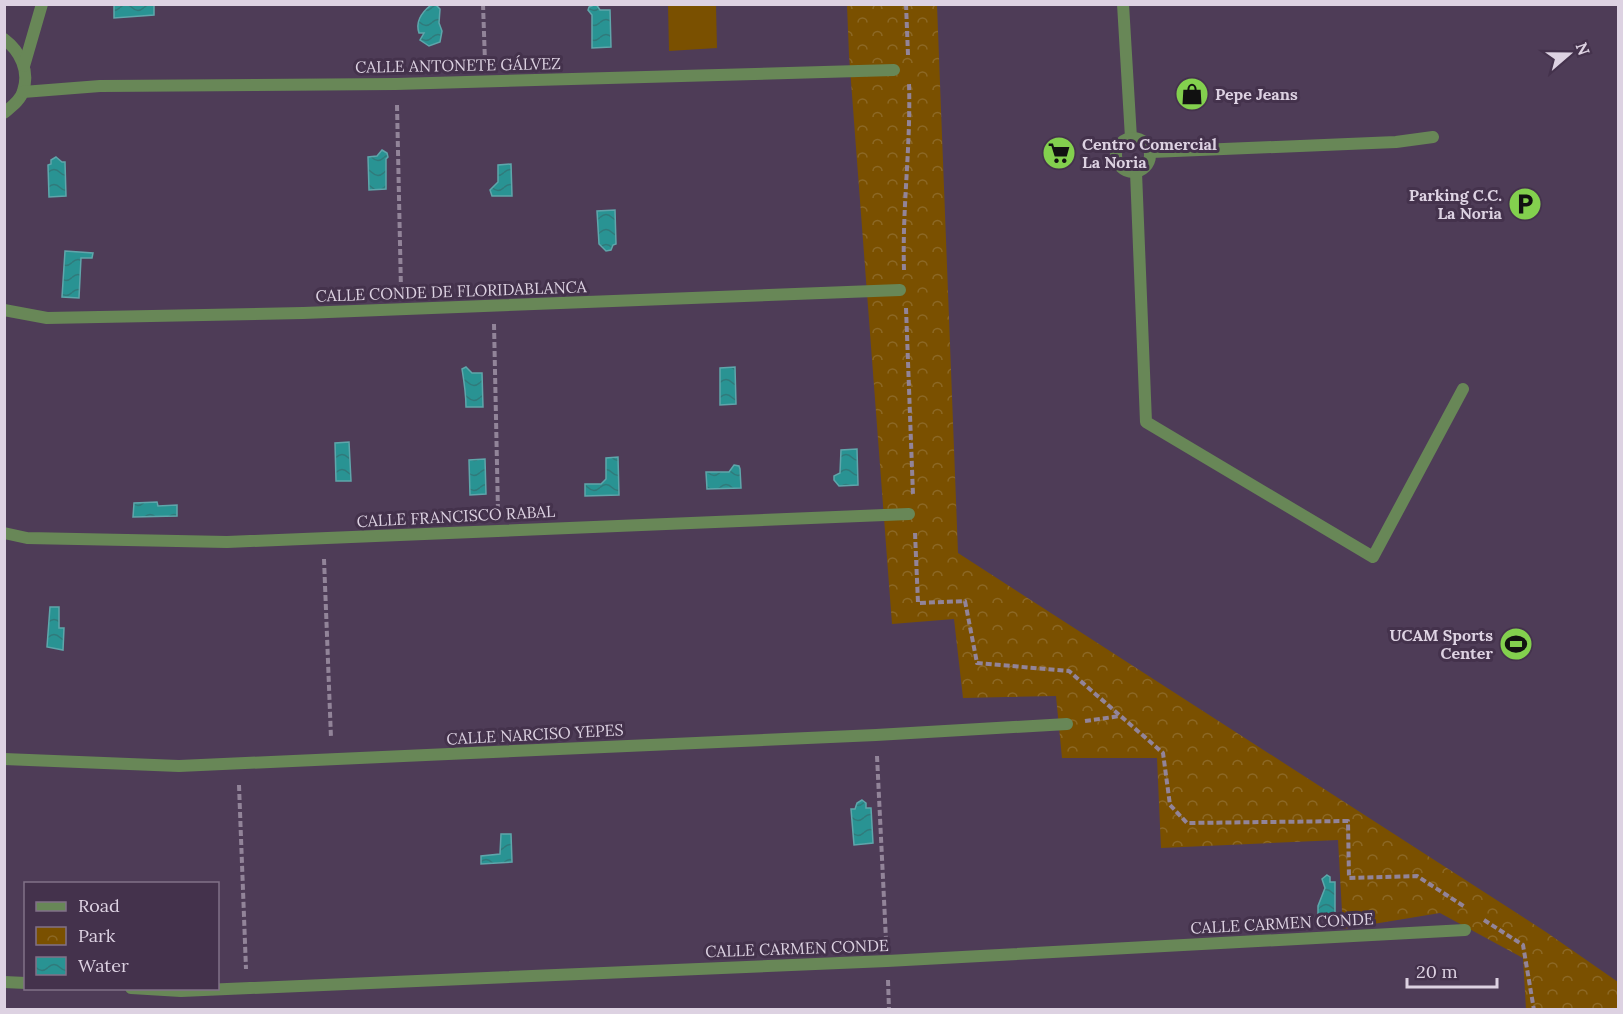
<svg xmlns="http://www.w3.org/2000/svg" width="1623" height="1014" viewBox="0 0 1623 1014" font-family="Lora,serif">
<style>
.park{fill:url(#park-crowns)}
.garden{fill:#7a5000}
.water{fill:url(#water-waves);stroke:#5fa6ab;stroke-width:1.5}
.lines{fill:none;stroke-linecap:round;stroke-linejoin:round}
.path{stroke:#928499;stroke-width:4;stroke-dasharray:6 3;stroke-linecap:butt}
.street{stroke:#688757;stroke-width:12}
.labels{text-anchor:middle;stroke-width:6;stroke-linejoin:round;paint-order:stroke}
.street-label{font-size:16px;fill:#ddd2e2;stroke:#44324c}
.poi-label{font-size:16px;font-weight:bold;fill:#ddd2e2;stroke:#44324c;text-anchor:start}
</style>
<defs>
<pattern id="park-crowns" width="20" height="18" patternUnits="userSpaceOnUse" patternTransform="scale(1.5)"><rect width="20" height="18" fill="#7a5000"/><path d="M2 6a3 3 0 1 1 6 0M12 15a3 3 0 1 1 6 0" fill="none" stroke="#8c6825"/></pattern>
<pattern id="water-waves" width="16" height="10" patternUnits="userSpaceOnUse" patternTransform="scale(1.5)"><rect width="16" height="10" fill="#299393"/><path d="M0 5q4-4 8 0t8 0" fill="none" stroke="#307a7b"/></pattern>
</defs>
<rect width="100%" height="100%" fill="#4e3c57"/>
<polygon class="park" points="847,5 937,5 958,553 1546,932 1618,982 1618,1009 1526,1009 1523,958 1440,913 1343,929 1338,840 1161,848 1157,758 1062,758 1056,696 963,698 954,619 892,624 849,55"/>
<polygon class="garden" points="668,5 716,5 717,48 669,51"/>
<g class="water">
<polygon points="596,4 600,10 610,10 611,47 592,48 592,15 588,10 589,7"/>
<polygon points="114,5 154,5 154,15 114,18"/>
<path d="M431 5H436L440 9 439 23 442 31 440 42 429 46 420 40 424 33H419C415 21 422 12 431 5Z"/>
<polygon points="382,150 387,153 388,157 386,159 386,189 369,190 368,157 377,156"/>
<polygon points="56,157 62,162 65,162 66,196 49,197 48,165 51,164 51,160"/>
<polygon points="511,164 512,196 492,196 490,190 498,182 498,165"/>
<polygon points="615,210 616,244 613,245 611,250 606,251 599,244 597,211"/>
<polygon points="65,251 93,253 92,258 81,258 79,298 62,297"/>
<path d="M466 367 472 373H482L483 407H466C466 394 464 381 462 369Z"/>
<polygon points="735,367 736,404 720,405 720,368"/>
<polygon points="349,442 351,481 336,481 335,443"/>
<polygon points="857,449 858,485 839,486 834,480 834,476 840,473 841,450"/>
<polygon points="618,457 619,495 585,496 585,484 601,484 606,479 606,458"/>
<polygon points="485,459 486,494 470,495 469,460"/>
<polygon points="734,465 739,466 740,469 741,488 707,489 706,472 729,472"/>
<polygon points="157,502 158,506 177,505 177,516 133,517 134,503"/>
<polygon points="50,607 59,607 59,628 64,628 63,650 47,647"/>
<polygon points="862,800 866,803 866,808 871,808 873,843 854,845 851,809 855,809 857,803"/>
<polygon points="501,834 511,834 512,862 481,864 481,856 500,854"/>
<polygon points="1327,875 1330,877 1330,882 1335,882 1335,914 1318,915 1318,906 1325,888 1322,879"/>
</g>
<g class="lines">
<g class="path">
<polyline points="483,4 485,62"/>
<polyline points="906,4 908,55"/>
<polyline points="397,105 401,290"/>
<path d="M904 270C902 208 911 146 909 83"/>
<polyline points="906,308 913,495"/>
<polyline points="494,324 498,512"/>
<polyline points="915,533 918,603 965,601 977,663 1069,671 1163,753 1170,805 1187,823 1348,821 1349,878 1417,876 1465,907"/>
<polyline points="324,559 331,738"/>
<polyline points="1085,721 1120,716"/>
<polyline points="877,756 886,940"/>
<polyline points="239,785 246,969"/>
<polyline points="1484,920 1523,945 1534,1010"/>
<polyline points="888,980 889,1010"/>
</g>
<g class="street">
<polyline points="1123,4 1131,138"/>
<path d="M4 39C20 51 30 71 23 91 21 100 11 107 4 113"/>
<polyline points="24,66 42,4"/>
<polyline points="23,92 100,86 396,84 894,70"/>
<circle cx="1133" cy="155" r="17"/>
<polyline points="1151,152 1396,142 1433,137"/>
<polyline points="1136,172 1146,422 1373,557 1463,389"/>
<polyline points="4,310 47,318 303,313 900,290"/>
<polyline points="4,533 27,538 227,542 909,514"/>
<polyline points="4,759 179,766 876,735 1067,724"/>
<polyline points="4,982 26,983"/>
<polyline points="131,988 181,991 887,961 1465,930"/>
</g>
</g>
<defs>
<g id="shop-disc" transform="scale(1.725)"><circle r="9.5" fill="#83d04e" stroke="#44324c"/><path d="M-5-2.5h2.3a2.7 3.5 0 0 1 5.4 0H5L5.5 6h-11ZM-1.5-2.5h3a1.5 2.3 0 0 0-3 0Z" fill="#111"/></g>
<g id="supermarket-disc" transform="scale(1.725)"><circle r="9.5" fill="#83d04e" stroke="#44324c"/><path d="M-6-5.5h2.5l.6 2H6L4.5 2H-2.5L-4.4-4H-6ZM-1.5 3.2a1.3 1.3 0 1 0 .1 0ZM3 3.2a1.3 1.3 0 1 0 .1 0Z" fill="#111"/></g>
<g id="parking-disc" transform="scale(1.725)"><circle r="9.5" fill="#83d04e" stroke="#44324c"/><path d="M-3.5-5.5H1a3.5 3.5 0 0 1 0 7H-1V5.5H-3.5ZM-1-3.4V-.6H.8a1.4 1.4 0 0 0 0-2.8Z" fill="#111"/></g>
<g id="stadium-disc" transform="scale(1.725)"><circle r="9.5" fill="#83d04e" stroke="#44324c"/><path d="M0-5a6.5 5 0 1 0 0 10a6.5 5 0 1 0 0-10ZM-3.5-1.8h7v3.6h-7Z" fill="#111"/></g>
</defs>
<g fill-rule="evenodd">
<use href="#shop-disc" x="1192" y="94"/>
<use href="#supermarket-disc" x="1059" y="153"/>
<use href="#parking-disc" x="1525" y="204"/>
<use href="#stadium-disc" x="1516" y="644"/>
</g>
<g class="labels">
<g class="street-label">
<text transform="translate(458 65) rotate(-1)" y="6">CALLE ANTONETE GÁLVEZ</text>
<text transform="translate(451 291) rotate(-2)" y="6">CALLE CONDE DE FLORIDABLANCA</text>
<text transform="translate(456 516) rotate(-3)" y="6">CALLE FRANCISCO RABAL</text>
<text transform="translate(535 734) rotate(-3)" y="6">CALLE NARCISO YEPES</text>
<text transform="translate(1282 923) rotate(-3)" y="6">CALLE CARMEN CONDE</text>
<text transform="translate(797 948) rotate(-2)" y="6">CALLE CARMEN CONDE</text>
</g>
<g class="poi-label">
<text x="1215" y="100">Pepe Jeans</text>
<text x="1082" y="150">Centro Comercial<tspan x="1082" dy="18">La Noria</tspan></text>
<text x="1502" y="201" text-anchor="end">Parking C.C.<tspan x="1502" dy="18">La Noria</tspan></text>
<text x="1493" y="641" text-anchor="end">UCAM Sports<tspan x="1493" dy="18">Center</tspan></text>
</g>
</g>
<rect width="1623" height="1014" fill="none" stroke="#ddd2e2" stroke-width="12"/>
<rect x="24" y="882" width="195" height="108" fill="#44324c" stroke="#817288" stroke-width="1.5"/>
<rect x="36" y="902" width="30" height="9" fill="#688757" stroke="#817288" stroke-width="1.5"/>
<text x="78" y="912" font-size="18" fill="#ddd2e2">Road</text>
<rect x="36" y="927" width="30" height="18" fill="url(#park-crowns)" stroke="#817288" stroke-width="1.5"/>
<text x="78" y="942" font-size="18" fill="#ddd2e2">Park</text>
<rect x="36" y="957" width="30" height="18" fill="url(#water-waves)" stroke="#817288" stroke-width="1.5"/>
<text x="78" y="972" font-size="18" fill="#ddd2e2">Water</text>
<g transform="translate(1569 54) rotate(70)" stroke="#44324c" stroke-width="4.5" paint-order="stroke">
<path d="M0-4.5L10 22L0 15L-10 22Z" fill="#ddd2e2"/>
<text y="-9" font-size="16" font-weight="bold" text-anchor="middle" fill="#ddd2e2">N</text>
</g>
<path d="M1407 978v9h90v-9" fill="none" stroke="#ddd2e2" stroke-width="3"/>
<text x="1416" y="978" font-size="18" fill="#ddd2e2" stroke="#44324c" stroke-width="4.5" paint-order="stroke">20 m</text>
</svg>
